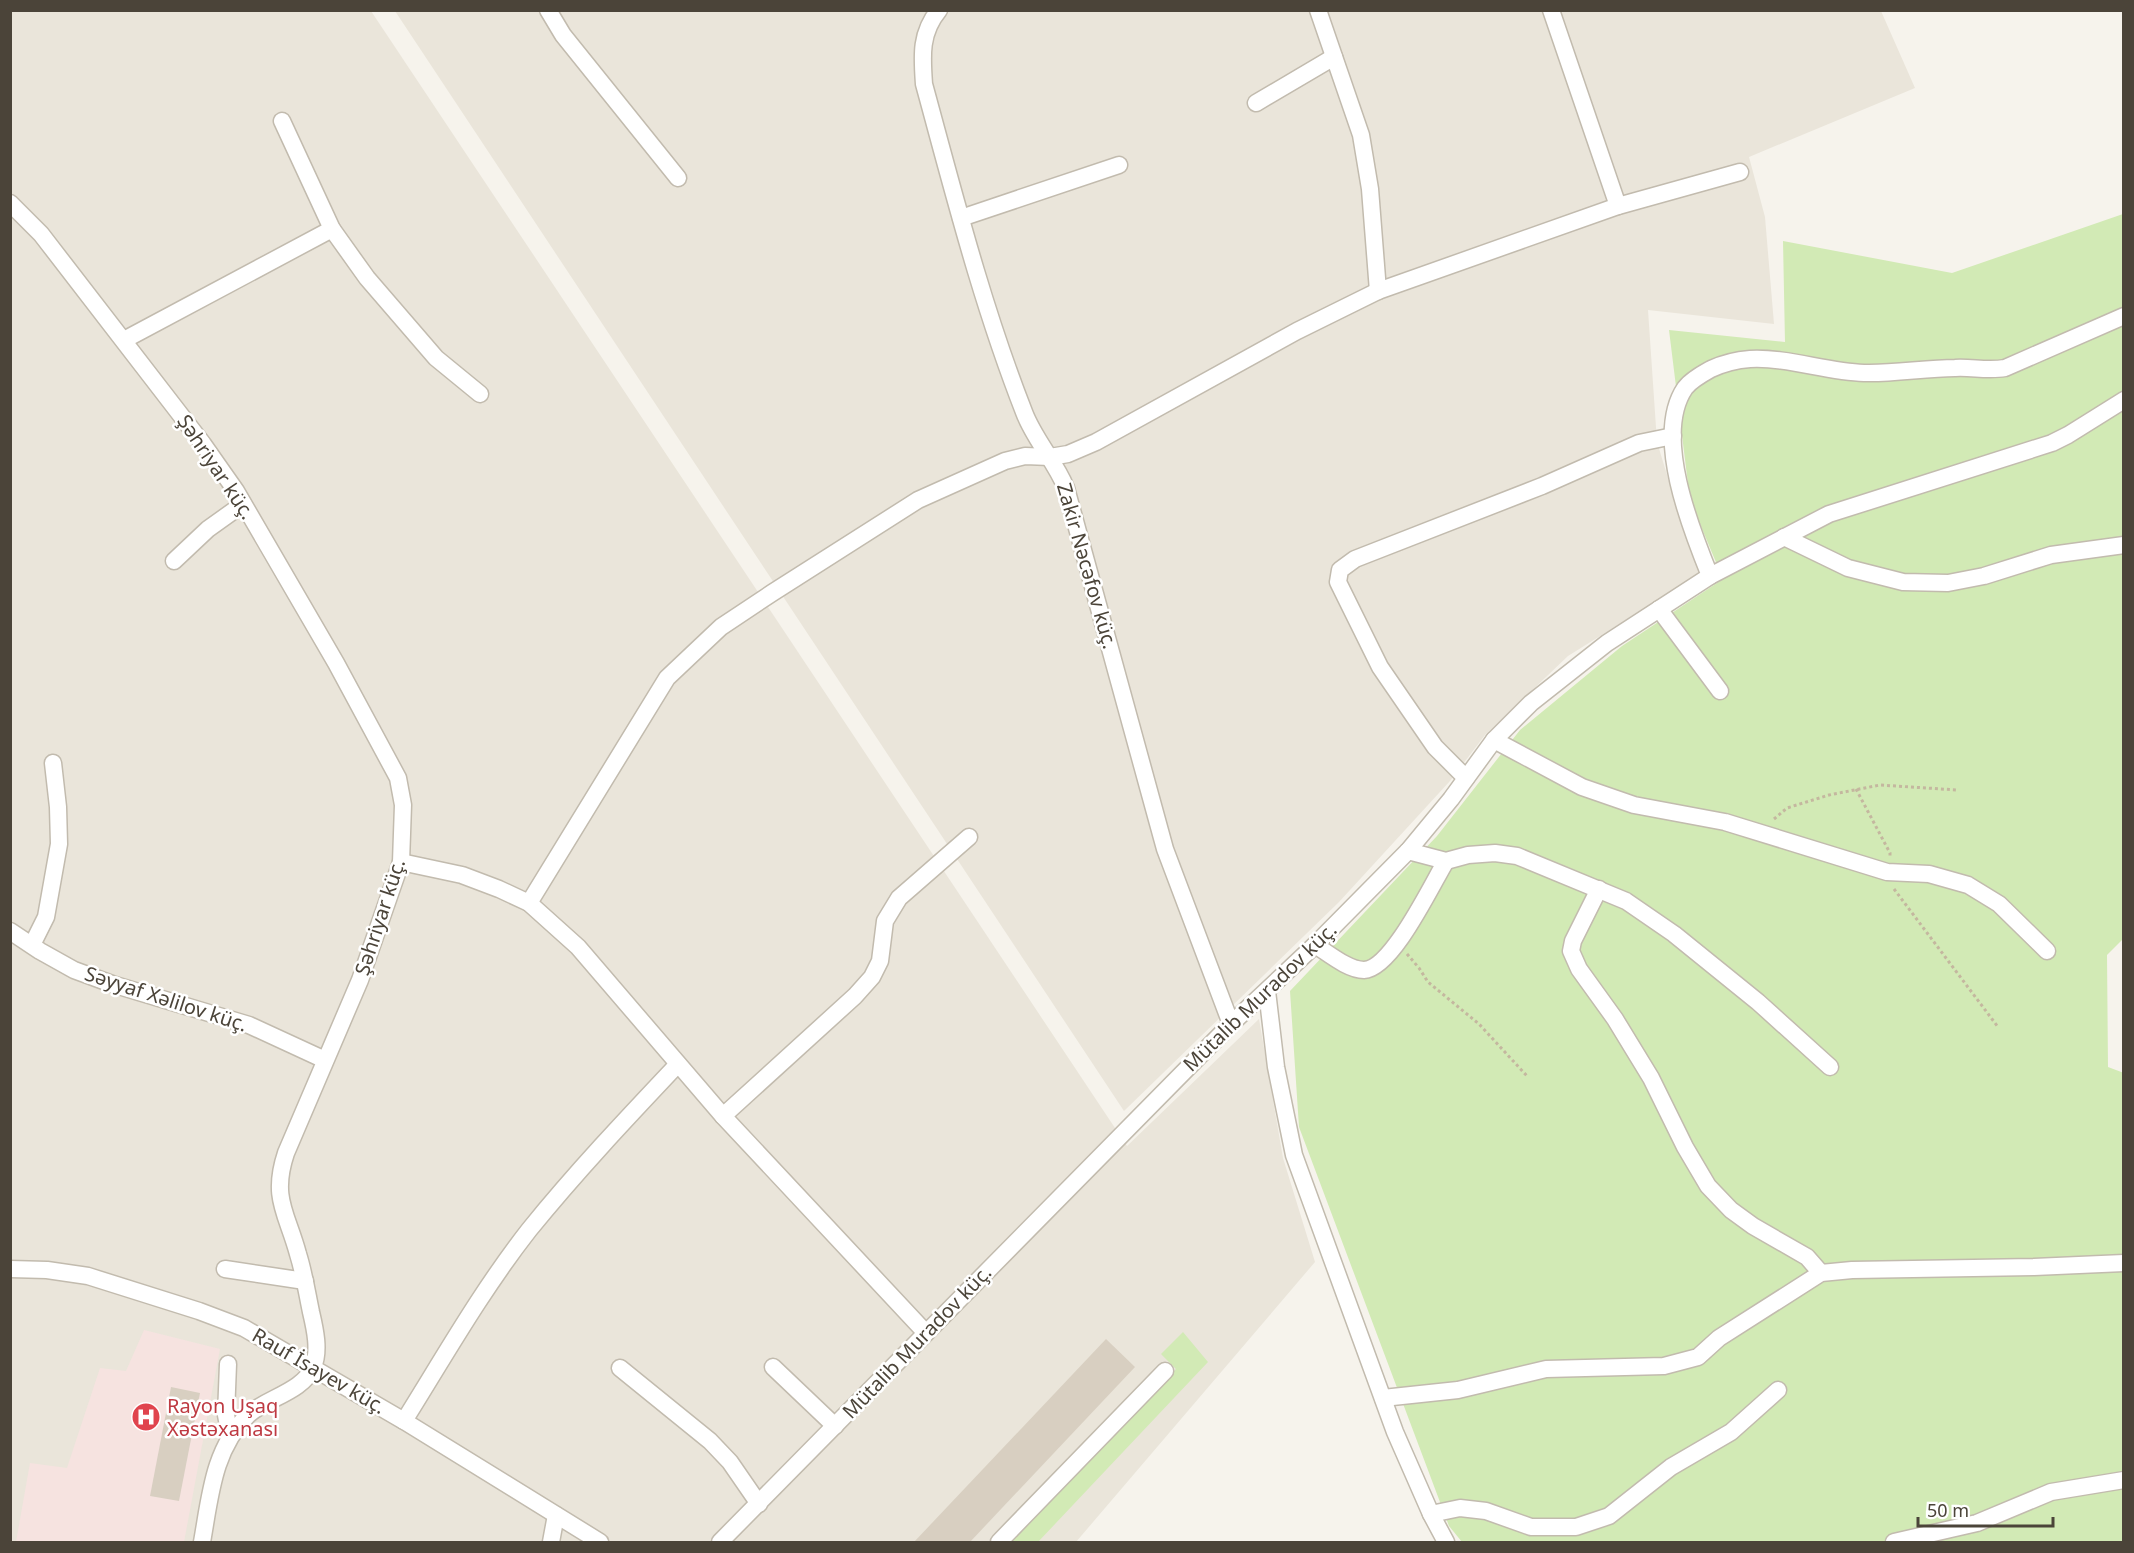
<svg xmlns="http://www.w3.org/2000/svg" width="2134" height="1553" viewBox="0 0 2134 1553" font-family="'Noto Sans',sans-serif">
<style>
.residential{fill:#eae5da}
.medical{fill:#f6e3e0}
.green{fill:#d2eab5}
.building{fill:#d8cfc1}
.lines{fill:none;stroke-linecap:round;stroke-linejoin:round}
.minor-casing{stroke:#c2bbae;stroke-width:19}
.path{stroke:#c4b79f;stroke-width:3;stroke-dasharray:3 3;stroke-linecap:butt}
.minor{stroke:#fff;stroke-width:16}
.labels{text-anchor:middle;stroke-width:5;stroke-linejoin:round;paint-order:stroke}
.street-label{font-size:20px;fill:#4b4439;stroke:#fff}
.health-label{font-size:20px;fill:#be3a42;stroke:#fff;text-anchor:start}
</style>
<rect width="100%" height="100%" fill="#f6f3ec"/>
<g class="residential">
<polygon points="11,11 371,11 1127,1146 1259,1019 1283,1158 1315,1262 1076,1542 11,1542"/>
<polygon points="395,11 1881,11 1915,88 1749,157 1765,217 1774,324 1648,310 1657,442 1689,547 1701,573 1568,656 1485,735 1450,781 1339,902 1124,1111"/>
</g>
<polygon class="medical" points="144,1330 220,1349 184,1542 16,1542 30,1463 67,1468 100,1368 126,1371"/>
<g class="green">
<polygon points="2123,214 2124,938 2107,955 2108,1067 2124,1073 2123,1542 1462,1542 1449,1526 1299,1127 1290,991 1437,836 1520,730 1622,646 1723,579 1690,500 1669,330 1785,342 1783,241 1952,273"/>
<polygon points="1183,1332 1208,1362 1038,1542 1010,1542 1176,1369 1161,1354"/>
</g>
<g class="building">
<polygon points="1106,1339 1135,1367 970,1542 914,1542"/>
<polygon points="171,1387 200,1393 179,1501 150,1496"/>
</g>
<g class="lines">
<g class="minor-casing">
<g id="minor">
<polyline points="548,10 563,35 678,178"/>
<path d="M939 10C920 33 922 56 924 84 954 194 982 305 1024 412 1034 439 1055 461 1066 488L1165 849 1231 1024"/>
<polyline points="1318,10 1361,135 1370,189 1378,291"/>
<polyline points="1551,10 1618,206"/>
<polyline points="1256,103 1334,57"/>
<polyline points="282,121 332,229 367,278 436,358 480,394"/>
<path d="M10 203 41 234 203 444 236 491 336 663 398 778 403 805 401 862 360 980 286 1153C271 1198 287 1213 298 1254 304 1273 307 1293 311 1312 315 1329 320 1351 313 1367 303 1392 266 1398 248 1415 213 1449 210 1498 202 1542"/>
<polyline points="961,218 1119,165"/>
<polyline points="124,340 332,229"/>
<polyline points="1784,537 1848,568 1903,582 1948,583 1984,576 2051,555 2124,545"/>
<polyline points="174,561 208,529 243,504"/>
<polyline points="1710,576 1829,514 2052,443 2068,435 2124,400"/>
<polyline points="1659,609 1720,691"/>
<polyline points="1494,740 1582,787 1634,805 1725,822 1887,872 1929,874 1968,885 1999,904 2047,951"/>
<polyline points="1466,778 1435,747 1380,667 1338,582 1340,570 1355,559 1542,486 1639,443 1673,436"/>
<polyline points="1408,851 1446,861 1468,855 1495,853 1517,856 1626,901 1674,934 1758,1002 1830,1067"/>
<polyline points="401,862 462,875 499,889 529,903 578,947 723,1116 926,1333"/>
<polyline points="1599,889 1573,941 1571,951 1579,969 1615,1019 1651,1078 1685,1147 1708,1186 1731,1210 1753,1226 1807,1257 1821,1273"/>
<polyline points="529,903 667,678 721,627 772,593 918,500 1005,461 1025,456 1050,457 1068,454 1096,442 1297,331 1378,291 1618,206 1740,172"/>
<polyline points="10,931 40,951 74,970 112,984 249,1025 325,1060"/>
<polyline points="32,945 46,917 59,844 58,807 53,763"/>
<path d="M1315 945C1328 953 1348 970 1364 970 1392 969 1432 884 1446 861"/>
<polyline points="1267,991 1276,1067 1294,1155 1395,1432 1431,1514 1446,1542"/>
<polyline points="723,1116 855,996 872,977 880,961 885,921 899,898 969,837"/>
<polyline points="10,1269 47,1270 88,1276 199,1311 244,1328 404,1421 600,1542"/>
<polyline points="225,1269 305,1281"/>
<polyline points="228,1364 226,1415 230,1436"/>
<polyline points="773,1367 835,1426"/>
<polyline points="620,1368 710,1441 730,1462 759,1504"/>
<polyline points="1383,1398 1458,1390 1546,1369 1664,1366 1698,1357 1719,1338 1821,1273 1852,1270 2034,1267 2124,1263"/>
<path d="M404 1421C444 1357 482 1290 529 1230 576 1172 627 1118 678 1064"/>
<polyline points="1431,1514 1460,1508 1486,1511 1531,1527 1576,1527 1609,1516 1671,1467 1731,1432 1778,1390"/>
<polyline points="551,1542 556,1515"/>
<path d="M720 1542 1231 1024 1315 945 1408 851 1451 799 1494 740 1531 703 1607 643 1710 576C1691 529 1653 435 1685 388 1691 380 1702 374 1711 369 1724 363 1736 360 1750 359 1788 357 1826 372 1864 373 1894 374 1925 368 1955 368 1972 367 1988 371 2005 368L2124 316"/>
<polyline points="999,1542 1165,1371"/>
<polyline points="1894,1542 1977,1523 2051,1492 2124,1480"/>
</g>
</g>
<g class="path">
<polyline points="1856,789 1890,853 1890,857"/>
<polyline points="1774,819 1787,808 1829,795 1880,785 1957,790"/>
<polyline points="1894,889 1998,1027"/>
<polyline points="1407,954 1419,968 1428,982 1479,1024 1527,1076"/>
</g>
<use href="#minor" class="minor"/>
</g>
<defs>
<g id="hospital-disc" transform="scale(1.5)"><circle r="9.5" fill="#e0444e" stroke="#fff"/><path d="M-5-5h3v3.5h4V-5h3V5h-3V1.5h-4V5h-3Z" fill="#fff"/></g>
</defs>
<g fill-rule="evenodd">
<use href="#hospital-disc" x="146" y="1417"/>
</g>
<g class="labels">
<g class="street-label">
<text transform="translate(216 467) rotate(56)" y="7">Şəhriyar küç.</text>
<text transform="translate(1087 566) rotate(74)" y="7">Zakir Nəcəfov küç.</text>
<text transform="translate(380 917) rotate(-72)" y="7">Şəhriyar küç.</text>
<text transform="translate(1260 997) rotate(-44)" y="7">Mütalib Muradov küç.</text>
<text transform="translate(166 999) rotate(18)" y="7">Səyyaf Xəlilov küç.</text>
<text transform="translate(917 1342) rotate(-46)" y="7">Mütalib Muradov küç.</text>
<text transform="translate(319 1371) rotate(30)" y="7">Rauf İsayev küç.</text>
</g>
<g class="health-label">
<text x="167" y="1413">Rayon Uşaq<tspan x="167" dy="23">Xəstəxanası</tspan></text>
</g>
</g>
<rect width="2134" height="1553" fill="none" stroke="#4b4439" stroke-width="24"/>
<path d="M1918 1517v9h135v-9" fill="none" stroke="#4b4439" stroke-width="3"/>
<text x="1927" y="1517" font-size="18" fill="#4b4439" stroke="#ffffff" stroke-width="4.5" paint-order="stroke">50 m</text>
</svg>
